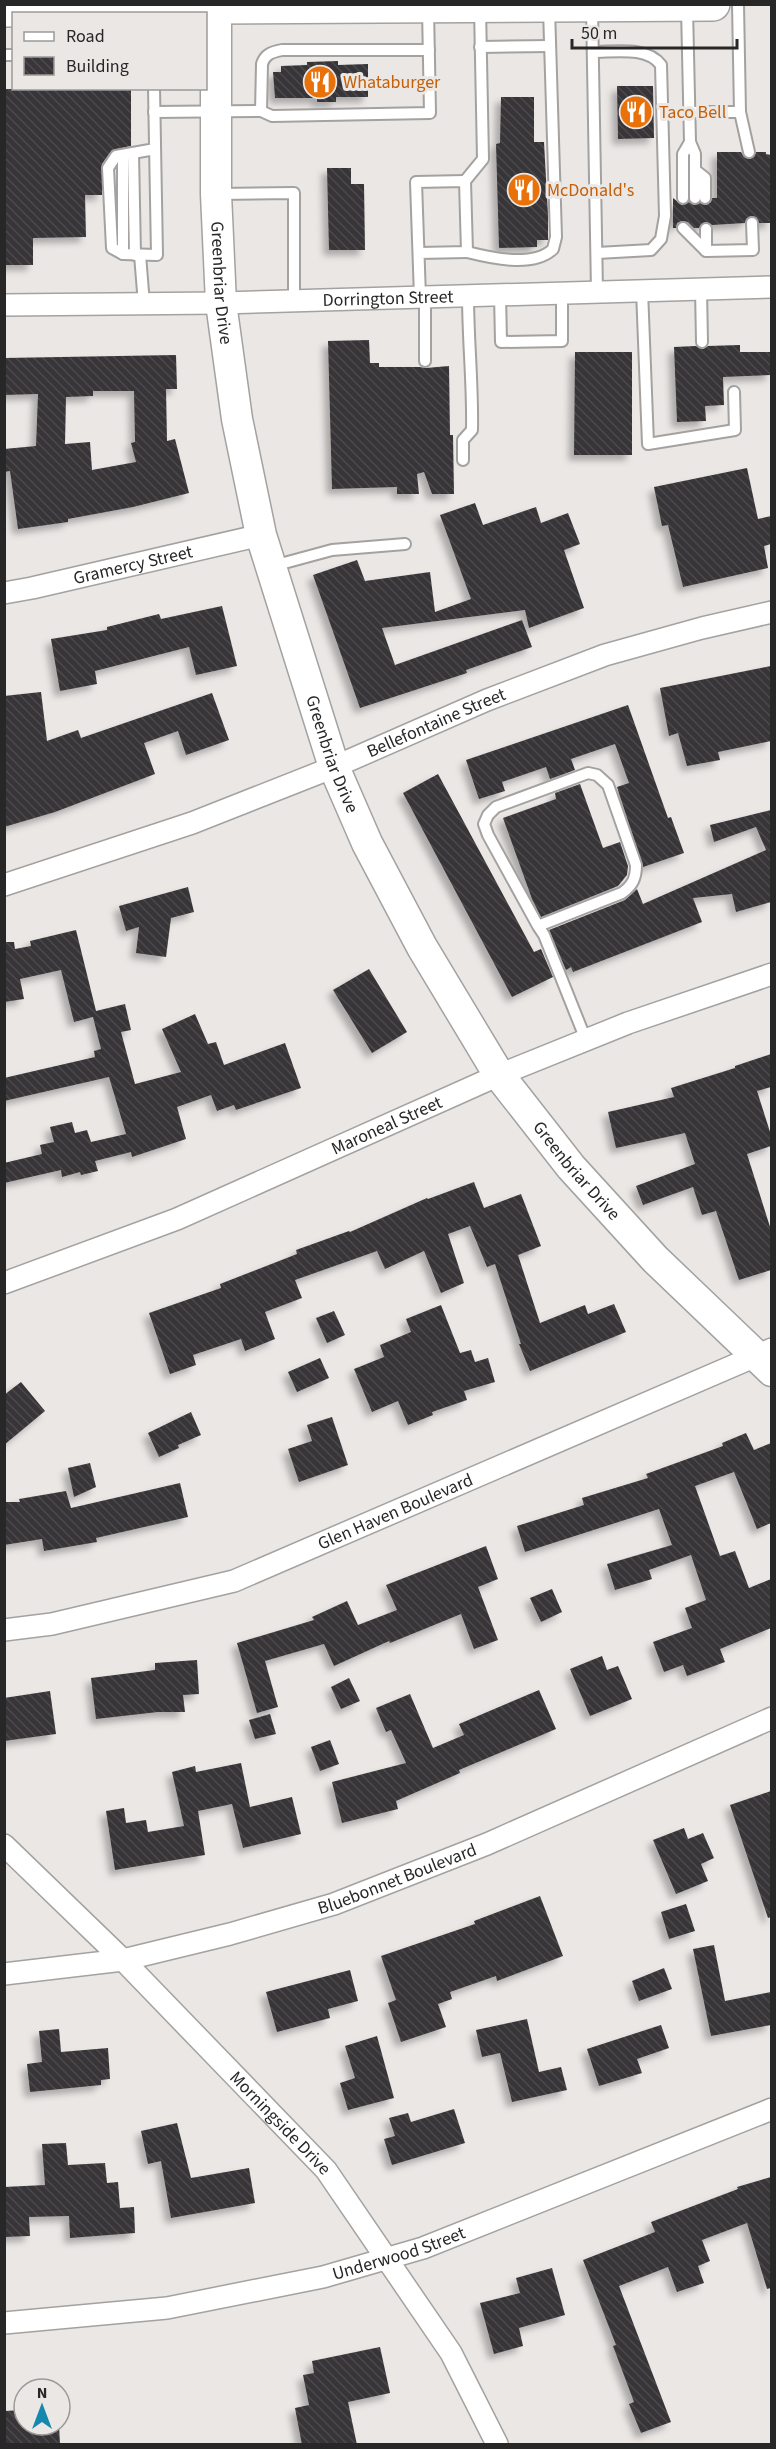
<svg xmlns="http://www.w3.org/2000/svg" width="776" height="2449" viewBox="0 0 776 2449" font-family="'Source Sans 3',sans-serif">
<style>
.building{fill:url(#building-back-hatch);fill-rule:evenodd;filter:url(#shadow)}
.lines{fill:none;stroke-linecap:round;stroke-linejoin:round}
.lane-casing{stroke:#a4a2a0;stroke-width:14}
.street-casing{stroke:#a4a2a0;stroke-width:24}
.secondary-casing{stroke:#a4a2a0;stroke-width:33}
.primary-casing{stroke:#a4a2a0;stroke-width:36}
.lane{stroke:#fff;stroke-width:10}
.street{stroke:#fff;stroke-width:21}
.secondary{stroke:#fff;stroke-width:30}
.primary{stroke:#fff;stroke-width:33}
.labels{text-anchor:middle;stroke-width:6;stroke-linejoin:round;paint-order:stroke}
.food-label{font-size:18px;fill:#c56008;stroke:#eae7e5;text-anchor:start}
.street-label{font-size:18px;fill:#282727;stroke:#eae7e5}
</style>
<defs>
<pattern id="building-back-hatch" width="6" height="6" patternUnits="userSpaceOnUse" patternTransform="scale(1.5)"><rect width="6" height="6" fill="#383638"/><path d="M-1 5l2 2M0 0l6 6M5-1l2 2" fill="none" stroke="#4c4a4c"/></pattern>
<filter id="shadow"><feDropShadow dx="-5.5" dy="5.5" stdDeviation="3" flood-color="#0004"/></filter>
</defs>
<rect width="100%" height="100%" fill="#eae7e5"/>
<g class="building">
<polygon points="338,61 338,65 368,64 368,97 336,97 336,102 317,102 317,98 275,98 273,72 281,72 281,66 307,65 307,62"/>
<polygon points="617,86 653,86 654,138 618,139"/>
<polygon points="4,89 131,89 131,146 112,150 102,164 102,195 85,195 86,237 33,238 33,265 4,265"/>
<polygon points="501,97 534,97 534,142 544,142 548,215 548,240 537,240 537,247 499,248 496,144 500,143"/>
<polygon points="717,152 741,152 744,157 750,159 754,157 756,152 766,152 766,154 771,155 771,223 759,223 756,217 751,216 746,219 745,223 712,225 705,222 699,228 694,228 688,222 682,221 677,223 676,228 673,228 673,198 682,205 689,202 694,205 700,203 706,205 711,202 712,198 717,198"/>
<polygon points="327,168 351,168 351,184 364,184 365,250 329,250"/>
<polygon points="369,340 370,363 379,363 379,367 420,367 426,368 449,366 450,435 453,435 454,494 432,494 424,472 417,474 419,494 397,494 397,487 332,489 328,341"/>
<polygon points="740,345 740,352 771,352 771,375 723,377 724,405 705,406 706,421 677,422 674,347 696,346 703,349 708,346"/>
<polygon points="575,352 632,352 632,455 574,455"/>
<path d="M176 355 177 389H166L167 441 175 439 189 493 133 507 68 519V522L18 529 10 471 4 472V449L36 446 38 394 4 395V358ZM93 391H134L135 442 131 443 136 462 92 470 90 442 65 444 66 397 93 396Z"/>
<polygon points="747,468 758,519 771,516 771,544 764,546 768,568 683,587 668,525 662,526 654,487"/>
<polygon points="475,503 483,525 536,507 541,523 568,513 580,544 564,550 584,608 529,628 525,610 382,628 395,665 522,620 532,647 466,670 467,673 360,708 313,575 357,560 365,581 430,572 435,612 471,599 440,515"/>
<polygon points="222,606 237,666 196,675 189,647 95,671 97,684 60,691 51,639 107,630 107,627 159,614 161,619"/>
<polygon points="771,666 771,741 718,752 720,760 687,766 678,733 669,736 660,688"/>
<polygon points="41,692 47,741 78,730 81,738 212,693 229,740 186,755 178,731 144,743 155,774 55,812 4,827 4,696"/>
<polygon points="628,705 668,818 671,817 684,853 643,867 617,787 629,783 615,744 571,759 575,770 550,779 546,767 502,782 505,791 479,799 466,760"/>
<polygon points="438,774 534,952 541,949 553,977 512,997 403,793"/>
<polygon points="580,784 603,848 620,842 628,866 627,875 618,886 541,917 532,899 503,818 556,799 555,793"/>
<polygon points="771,810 771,902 736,912 732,894 693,898 702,922 573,972 571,967 566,970 549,930 625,900 637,889 643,904 766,850 756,827 714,842 710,825"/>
<polygon points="188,887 194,912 171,918 166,957 136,953 139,927 126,931 119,906"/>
<polygon points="76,930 96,1011 125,1004 131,1030 121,1032 135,1084 181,1072 162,1029 195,1014 208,1044 216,1042 224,1065 285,1043 301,1088 236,1110 234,1105 217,1111 211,1095 177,1107 186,1139 132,1157 131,1152 95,1161 98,1171 81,1175 80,1172 62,1177 61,1170 4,1183 4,1163 42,1154 40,1145 54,1142 50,1127 72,1122 75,1133 87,1130 91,1142 126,1134 109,1077 4,1101 4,1078 95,1057 94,1051 101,1049 93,1017 74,1022 61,970 20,979 24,999 4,1002 4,942 14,942 15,949 31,946 30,941"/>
<polygon points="369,969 407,1032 372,1053 333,990"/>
<polygon points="771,1054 771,1087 757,1091 771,1135 771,1146 747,1154 771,1230 771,1270 739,1280 716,1211 702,1215 693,1187 643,1205 636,1186 695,1164 685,1133 616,1148 608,1112 674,1097 671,1088 735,1068 735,1066"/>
<polygon points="474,1182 484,1208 521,1194 541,1246 518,1255 540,1323 585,1305 588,1314 614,1304 626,1332 530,1371 519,1344 521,1344 495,1264 487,1267 470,1226 448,1234 464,1283 441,1293 424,1251 385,1269 377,1251 295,1280 302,1298 265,1312 275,1339 245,1351 241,1339 193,1355 196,1365 170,1374 149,1313 221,1288 220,1284 297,1254 296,1250 349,1231 350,1232 427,1198 428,1199"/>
<polygon points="441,1305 460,1353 471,1350 475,1362 488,1358 495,1382 464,1391 467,1400 432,1412 433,1415 408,1425 398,1401 372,1412 354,1369 384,1357 380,1345 411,1332 406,1319"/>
<polygon points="334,1311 345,1335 327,1343 316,1318"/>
<polygon points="320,1358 329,1378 297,1392 288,1372"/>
<polygon points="21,1382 45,1411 4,1445 4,1395"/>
<polygon points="191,1412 201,1435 178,1445 179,1448 159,1457 148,1433"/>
<polygon points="332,1417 348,1465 299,1482 288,1449 312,1441 307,1425"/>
<polygon points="746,1433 754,1450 771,1443 771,1523 757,1529 734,1472 695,1486 720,1556 735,1551 749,1588 771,1579 771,1628 720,1649 725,1662 687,1676 683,1665 664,1672 653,1642 692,1628 685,1608 706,1600 691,1555 649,1570 652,1579 615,1590 607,1564 672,1545 659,1509 525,1552 517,1526 584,1505 582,1498 648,1478 646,1474 723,1446 722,1443"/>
<polygon points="90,1463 96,1487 74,1497 68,1468"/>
<polygon points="180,1483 188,1517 96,1538 97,1542 44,1551 42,1539 4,1545 4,1502 20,1502 19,1499 66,1491 71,1508"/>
<polygon points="486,1546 498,1579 478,1587 498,1640 474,1649 461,1614 390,1643 389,1641 334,1666 324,1644 265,1661 278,1707 257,1713 237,1643 314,1620 312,1617 347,1601 358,1625 397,1610 386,1585"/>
<polygon points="552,1589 562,1612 541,1622 530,1598"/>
<polygon points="602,1656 607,1670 618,1666 632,1699 590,1716 570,1669"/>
<polygon points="197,1660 199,1694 183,1695 185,1712 158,1712 96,1719 91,1678 155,1670 155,1663"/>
<polygon points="349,1678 360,1701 341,1709 331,1687"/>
<polygon points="539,1690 556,1729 459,1770 460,1773 396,1801 398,1809 342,1823 332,1782 406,1763 391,1730 386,1732 376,1708 410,1694 433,1748 464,1735 459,1724"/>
<polygon points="50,1691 56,1734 4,1741 4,1698"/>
<polygon points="270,1714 276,1734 255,1739 249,1720"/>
<polygon points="330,1740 339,1764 320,1771 311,1747"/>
<polygon points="241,1763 250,1807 292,1797 301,1834 243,1848 232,1804 198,1811 205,1855 115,1870 106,1811 124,1808 126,1823 146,1820 148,1832 184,1826 172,1772 195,1766 196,1772"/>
<polygon points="771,1791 771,1917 768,1918 730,1805"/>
<polygon points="684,1828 688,1839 703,1833 714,1858 701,1864 708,1881 676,1894 653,1840"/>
<polygon points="540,1896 563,1956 497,1981 496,1976 450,1992 452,1999 438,2004 446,2027 401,2042 388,2003 396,2000 381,1956 475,1924 474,1921"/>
<polygon points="686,1904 695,1931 669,1939 661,1912"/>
<polygon points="714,1945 725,2001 771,1992 771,2025 711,2036 693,1949"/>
<polygon points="664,1968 672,1989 639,2001 632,1981"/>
<polygon points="350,1970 358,2001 328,2009 330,2018 277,2032 266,1992"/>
<polygon points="527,2019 539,2072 561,2067 567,2090 512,2102 500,2053 482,2057 476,2030"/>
<polygon points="661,2025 669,2048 637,2059 642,2073 599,2086 587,2049"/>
<polygon points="59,2029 61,2052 108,2048 110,2079 101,2080 101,2085 30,2092 27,2064 42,2062 39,2031"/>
<polygon points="377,2036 394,2098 348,2110 340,2083 355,2078 345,2046"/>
<polygon points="454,2109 465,2143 392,2165 384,2139 395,2136 389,2118 408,2113 411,2122"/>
<polygon points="177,2123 191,2178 249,2168 255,2203 171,2218 161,2161 148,2164 141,2131"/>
<polygon points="66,2143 68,2165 105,2163 107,2183 118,2182 120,2208 134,2207 135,2233 70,2238 69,2216 29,2217 30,2236 4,2237 4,2187 45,2185 42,2144"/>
<polygon points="771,2177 771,2288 767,2289 747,2223 702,2240 710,2261 698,2266 704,2283 677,2292 668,2267 619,2286 671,2422 641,2433 629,2404 634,2402 613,2346 616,2345 583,2260 655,2232 651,2222 738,2189 737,2187"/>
<polygon points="552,2268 565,2315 519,2328 523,2346 494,2354 480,2303 520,2293 516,2278"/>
<polygon points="380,2347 390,2393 348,2402 357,2445 302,2445 295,2408 309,2405 303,2375 314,2373 312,2361"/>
<polygon points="24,2410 24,2425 59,2425 60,2445 4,2445 4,2411"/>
</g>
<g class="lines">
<g class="lane-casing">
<g id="lane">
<polyline points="687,8 690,142 695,154 695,198"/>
<polyline points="592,9 597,291"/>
<polyline points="480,47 550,46"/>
<path d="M593 52C615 52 647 46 661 65L665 216 661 239 651 250 597 253"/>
<polyline points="4,55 14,55"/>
<polyline points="154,88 157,255 123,254 112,248 108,168 116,156 155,149"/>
<path d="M261 111 262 64C265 54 272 52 282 50H429"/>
<polyline points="154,112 261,111 272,116 430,113 428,9"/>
<polyline points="689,112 740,112 738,4"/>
<polyline points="740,112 749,152"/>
<polyline points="133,153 135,255"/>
<polyline points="123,155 123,254"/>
<polyline points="695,170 705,178 705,198"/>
<polyline points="465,181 483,159 480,8"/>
<polyline points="219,194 294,193 294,301"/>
<polyline points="683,198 683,154 690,142"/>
<polyline points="683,228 706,251 753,250 752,223"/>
<polyline points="706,229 706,251"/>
<path d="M467 252C491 258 533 268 553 249L556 237 549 9"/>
<polyline points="419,253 467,252 465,181 416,182 420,297"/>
<polyline points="140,255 144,304"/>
<polyline points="701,289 702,342"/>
<polyline points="642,290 648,444 735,430 734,392"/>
<polyline points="500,294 501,342 562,341 562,293"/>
<polyline points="425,297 425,361"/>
<path d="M463 460V440L472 430C473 385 468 341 468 295"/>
<polyline points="273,566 332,550 405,544"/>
<path d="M538 926 622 893C633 885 636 878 636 865L608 785 597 775 588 773 496 807 488 815 484 824 488 835 538 926 544 935 586 1040"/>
</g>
</g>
<g class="street-casing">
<g id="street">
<path id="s1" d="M4 305 221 303 772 287"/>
<path id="s2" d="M4 593 32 588 261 535"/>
<path id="s3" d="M4 885 192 823 334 767 487 700 605 655 702 628 772 612"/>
<path id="s4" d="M4 1283 177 1219 499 1075 628 1023 772 974"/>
<path id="s5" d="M4 1630 52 1624 234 1581 772 1349"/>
<path id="s6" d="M4 1845 123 1960 326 2170 451 2353 497 2444"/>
<path id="s7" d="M4 1974 123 1960 230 1934 334 1904 487 1844 772 1718"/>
<path id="s8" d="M4 2323 167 2308 323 2277 423 2248 772 2109"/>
</g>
</g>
<g class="secondary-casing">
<g id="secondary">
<path id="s9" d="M216 4V194L221 303 237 419 261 535 334 767 367 843 422 947 499 1075 571 1167 655 1259 772 1371"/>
</g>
</g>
<g class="primary-casing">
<polyline id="primary" points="4,10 216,7 713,4"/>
</g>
<use href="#lane" class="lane"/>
<use href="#street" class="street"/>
<use href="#secondary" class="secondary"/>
<use href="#primary" class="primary"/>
</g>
<defs>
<g id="restaurant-disc" transform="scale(1.725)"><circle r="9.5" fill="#e8710a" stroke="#eae7e5"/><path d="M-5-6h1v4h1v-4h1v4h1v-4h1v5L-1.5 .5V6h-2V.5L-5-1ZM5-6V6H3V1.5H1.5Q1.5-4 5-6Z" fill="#fff"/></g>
</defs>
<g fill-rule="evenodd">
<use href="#restaurant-disc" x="320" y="82"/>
<use href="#restaurant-disc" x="636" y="112"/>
<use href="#restaurant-disc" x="524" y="190"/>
</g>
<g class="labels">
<g class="food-label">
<text x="343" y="88">Whataburger</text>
<text x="659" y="118">Taco Bell</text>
<text x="547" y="196">McDonald's</text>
</g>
<g class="street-label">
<text dy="6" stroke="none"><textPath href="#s9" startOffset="279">Greenbriar Drive</textPath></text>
<text dy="6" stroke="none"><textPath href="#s1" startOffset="384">Dorrington Street</textPath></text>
<text dy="6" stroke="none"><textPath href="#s2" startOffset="132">Gramercy Street</textPath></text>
<text dy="6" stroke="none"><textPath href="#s3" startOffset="462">Bellefontaine Street</textPath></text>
<text dy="6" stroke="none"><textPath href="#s9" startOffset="765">Greenbriar Drive</textPath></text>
<text dy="6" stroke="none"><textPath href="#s4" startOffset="414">Maroneal Street</textPath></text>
<text dy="6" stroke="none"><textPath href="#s9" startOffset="1251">Greenbriar Drive</textPath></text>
<text dy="6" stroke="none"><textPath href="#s5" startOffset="411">Glen Haven Boulevard</textPath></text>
<text dy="6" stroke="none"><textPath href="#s7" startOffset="406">Bluebonnet Boulevard</textPath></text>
<text dy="6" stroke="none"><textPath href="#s6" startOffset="392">Morningside Drive</textPath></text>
<text dy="6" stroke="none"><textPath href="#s8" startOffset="402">Underwood Street</textPath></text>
</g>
</g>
<rect width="776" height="2449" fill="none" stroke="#282727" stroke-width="12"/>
<rect x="12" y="12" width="195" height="78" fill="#eae7e5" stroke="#9c9a99" stroke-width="1.5"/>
<rect x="24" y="32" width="30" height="9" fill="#ffffff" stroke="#9c9a99" stroke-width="1.5"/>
<text x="66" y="42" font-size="18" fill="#282727">Road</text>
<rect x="24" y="57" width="30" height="18" fill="url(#building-back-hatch)" stroke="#9c9a99" stroke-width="1.5"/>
<text x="66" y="72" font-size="18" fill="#282727">Building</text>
<g transform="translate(42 2407)"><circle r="28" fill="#eae7e5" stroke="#9c9a99" stroke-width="1.5"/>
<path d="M0-4.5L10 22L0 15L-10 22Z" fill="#1687ad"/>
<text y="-9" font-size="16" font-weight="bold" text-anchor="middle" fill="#282727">N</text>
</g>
<path d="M572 39v9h165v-9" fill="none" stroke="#282727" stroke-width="3"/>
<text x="581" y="39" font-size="18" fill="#282727" stroke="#eae7e5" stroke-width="4.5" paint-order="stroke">50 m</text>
</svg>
